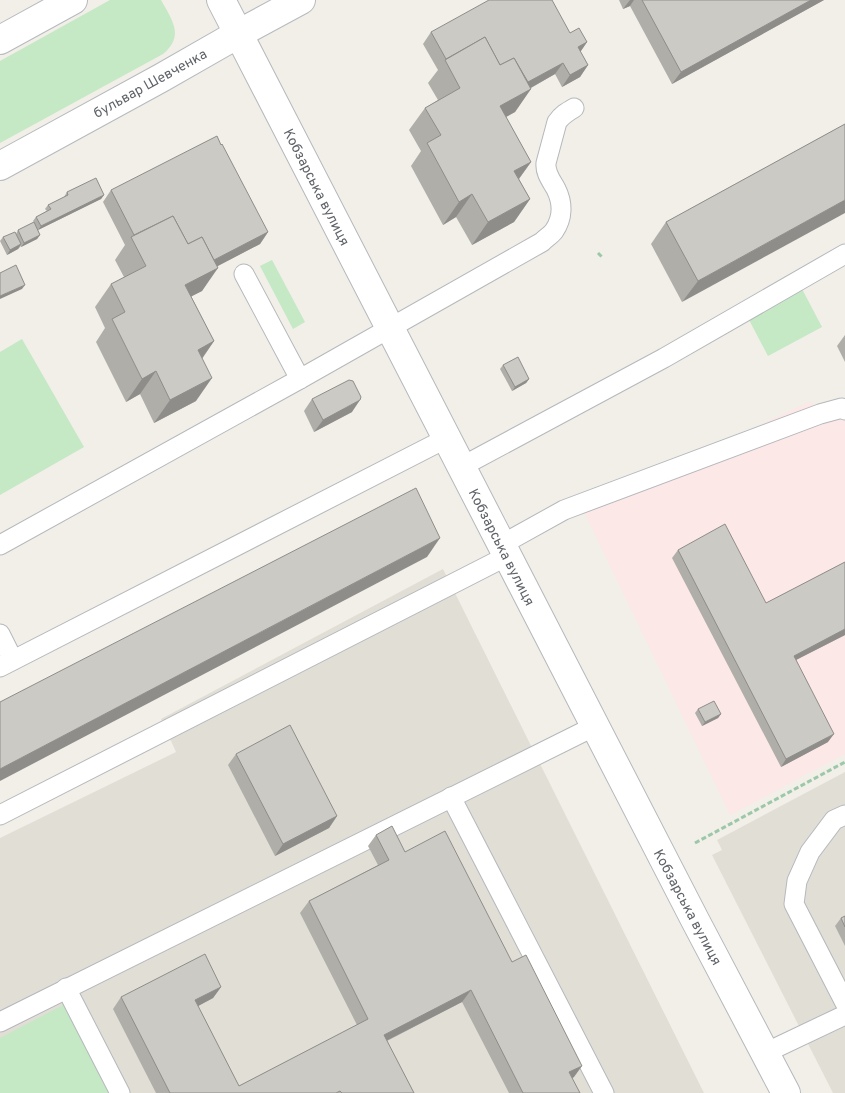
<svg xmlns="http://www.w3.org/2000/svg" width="845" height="1093" viewBox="0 0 845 1093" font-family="Overpass,sans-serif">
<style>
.education{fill:#e1ded6}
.medical{fill:#fce8e6}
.green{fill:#c5e8c5}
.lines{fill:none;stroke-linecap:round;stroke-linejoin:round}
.service-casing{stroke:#b5b8bc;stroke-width:21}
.minor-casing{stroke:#b5b8bc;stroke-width:30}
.secondary-casing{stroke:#b6babf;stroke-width:30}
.path{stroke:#9cc7a9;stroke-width:3;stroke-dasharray:5 2.5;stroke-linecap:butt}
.service{stroke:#fff;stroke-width:19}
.minor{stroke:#fff;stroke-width:28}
.secondary{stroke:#fff;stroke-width:28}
.wall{fill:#afaea9}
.shaded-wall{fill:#8f8d8a}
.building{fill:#cccac5;stroke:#8f8d8a}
.labels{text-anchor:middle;stroke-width:4;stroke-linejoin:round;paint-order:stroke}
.street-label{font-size:14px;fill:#5f6368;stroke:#fff}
</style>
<rect width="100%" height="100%" fill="#f1efe8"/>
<g class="education">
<polygon points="443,569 704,1093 0,1093 0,838 176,752 161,719"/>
<polygon points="845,772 845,1093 833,1093 712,855 722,850 717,840"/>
</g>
<polygon class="medical" points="808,402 841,414 845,416 845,754 730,815 583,510"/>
<g class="green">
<path d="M110 0H161C172 20 185 36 163 54L0 143V61Z"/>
<polygon points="272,260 305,322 293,329 260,266"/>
<polygon points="801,287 822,327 768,356 747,316"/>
<polygon points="22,339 84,447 0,495 0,352"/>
<polygon points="69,1002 117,1093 0,1093 0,1038"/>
</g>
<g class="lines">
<g class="service-casing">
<g id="service">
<polyline points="244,274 300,379"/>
<polyline points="461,467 664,358 845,254"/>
<path d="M0 545 300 379 542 242C546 238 551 235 554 231 563 218 563 203 556 189 551 180 545 173 546 163L557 122C562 115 567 112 574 108"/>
<polyline points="501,545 564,510 820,414 842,408 845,410"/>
<polyline points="0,634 13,660"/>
<polyline points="0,667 447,438"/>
<polyline points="451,797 604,1093"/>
<polyline points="0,815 507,556"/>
<polyline points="845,815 834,820 810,852 797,881 794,904 845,1003"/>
<polyline points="66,988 120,1093"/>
<polyline points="0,1022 595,726"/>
<polyline points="765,1053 845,1015"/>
</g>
</g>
<g class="minor-casing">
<polyline id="minor" points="221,0 695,920 786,1093"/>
</g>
<g class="secondary-casing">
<g id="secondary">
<polyline points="0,40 73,0"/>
<polyline points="0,166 161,78 238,34 301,0"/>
</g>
</g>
<g class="path">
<polyline points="598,253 603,258"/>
<polyline points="695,843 845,762"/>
</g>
<use href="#service" class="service"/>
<use href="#minor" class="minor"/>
<use href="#secondary" class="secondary"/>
</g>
<g class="wall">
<polygon points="619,0 824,0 672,84 630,6 623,9"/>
<polygon points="431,32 570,33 587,42 580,52 588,65 580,77 562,87 555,74 531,88 515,112 506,117 531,162 519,179 530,199 514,222 472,245 456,217 443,225 411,166 421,151 409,130 425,108 438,100 428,83 438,70 423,44"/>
<polygon points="845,124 682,302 651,244 666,222"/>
<polygon points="111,190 268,232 260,244 217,266 202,291 191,296 214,341 202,359 196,401 154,423 140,394 126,402 96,342 105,328 95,307 111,284 124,277 115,260 125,245 103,202"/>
<polygon points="67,192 104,195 101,199 38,230 40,235 37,239 21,247 21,246 18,249 7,255 0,241 3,237 16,234 18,230 34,222 33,221 36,217 47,211 45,209 48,205 64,197"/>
<polygon points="845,335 845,362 837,346"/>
<polygon points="503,365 529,379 526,383 512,391 500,369"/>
<polygon points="312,399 352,412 314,432 304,411"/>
<polygon points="678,550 766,603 845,562 845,635 796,660 828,742 781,767 672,558"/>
<polygon points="698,709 721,714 718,718 702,726 695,713"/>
<polygon points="236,754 337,816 329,828 275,856 228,765"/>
<polygon points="376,835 405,852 512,962 574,1077 572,1078 580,1093 509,1093 462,1002 387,1041 414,1093 156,1093 113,1009 121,997 221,987 213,998 198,1006 239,1086 357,1025 300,913 309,901 378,865 368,846"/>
<polygon points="845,916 845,946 835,926 841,918"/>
</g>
<g class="shaded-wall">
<polygon points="630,0 634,0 630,6 623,9"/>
<polygon points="811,0 824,0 672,84 681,72"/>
<polygon points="587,42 579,54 578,47"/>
<polygon points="563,63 555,74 509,100 517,88"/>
<polygon points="588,65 580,77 562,87 570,75"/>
<polygon points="531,89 515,112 484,129 500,106"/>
<polygon points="531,162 515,184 514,171"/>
<polygon points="472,194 456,217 443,225 459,202"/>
<polygon points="104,195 101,199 38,230 41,226"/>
<polygon points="530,199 514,222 472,245 488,222"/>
<polygon points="845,200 845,213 682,302 698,281"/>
<polygon points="268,232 260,244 195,278 203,266"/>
<polygon points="40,235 37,239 21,247 24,243"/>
<polygon points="21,244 18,249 7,255 10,250"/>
<polygon points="218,268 202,291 169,308 185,285"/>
<polygon points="25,285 22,289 0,299 0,296"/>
<polygon points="214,341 198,364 198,350"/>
<polygon points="156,371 140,394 126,402 142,379"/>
<polygon points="212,378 196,401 154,423 170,400"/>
<polygon points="529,379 526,383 512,391 515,387"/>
<polygon points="360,400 352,412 314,432 323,420"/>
<polygon points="440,538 427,557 0,781 0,769"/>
<polygon points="845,629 845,635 788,664 794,656"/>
<polygon points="721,714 718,718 702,726 705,722"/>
<polygon points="834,734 828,742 781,767 786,759"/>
<polygon points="337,816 329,828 275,856 283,844"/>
<polygon points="221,987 213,998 187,1012 195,1000"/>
<polygon points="471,990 462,1002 376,1046 384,1035"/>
<polygon points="582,1066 574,1077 561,1084 569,1072"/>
</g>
<g class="building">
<polygon points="489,0 552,0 570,33 579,28 587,42 578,47 588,65 570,75 563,63 528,82 514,58 500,65 485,37 446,59 431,32"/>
<polygon points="642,0 811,0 681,72"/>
<polygon points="485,37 500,65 514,58 531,89 500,106 531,162 514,171 530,199 488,222 472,194 459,202 427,143 441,135 425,108 460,88 445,60"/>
<polygon points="845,124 845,200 698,281 666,222"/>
<polygon points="217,136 221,145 222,144 268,232 214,260 202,237 188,244 173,216 134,235 111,190"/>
<polygon points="96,178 104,195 41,226 36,217 51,209 48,205 68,195 67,192"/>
<polygon points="173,216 188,244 202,237 218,268 185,285 214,341 198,350 212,378 170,400 156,371 142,379 112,319 125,312 111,284 146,266 131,237"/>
<polygon points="34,222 40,235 24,243 18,230"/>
<polygon points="15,232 21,244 10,250 3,237"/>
<polygon points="16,265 25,285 0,296 0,273"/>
<polygon points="518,357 529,379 515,387 503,365"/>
<polygon points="349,380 353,381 361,397 360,400 323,420 312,399"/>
<polygon points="416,488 440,538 0,769 0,702"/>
<polygon points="725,524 766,603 845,562 845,629 794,656 834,734 786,759 678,550"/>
<polygon points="714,701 721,714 705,722 698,709"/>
<polygon points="290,725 337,816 283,844 236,754"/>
<polygon points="392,826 405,852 445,831 512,962 526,955 582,1066 569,1072 580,1093 523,1093 471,990 384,1035 414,1093 342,1093 340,1091 336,1093 170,1093 121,997 205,954 221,987 195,1000 239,1086 368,1019 309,901 389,860 376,835"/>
<polygon points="845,916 845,927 841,918"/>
</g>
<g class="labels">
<g class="street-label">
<text transform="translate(150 83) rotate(-29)" y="5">бульвар Шевченка</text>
<text transform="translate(317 187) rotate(63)" y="5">Кобзарська вулиця</text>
<text transform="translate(502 547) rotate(63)" y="5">Кобзарська вулиця</text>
<text transform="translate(688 907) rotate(62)" y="5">Кобзарська вулиця</text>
</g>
</g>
</svg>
